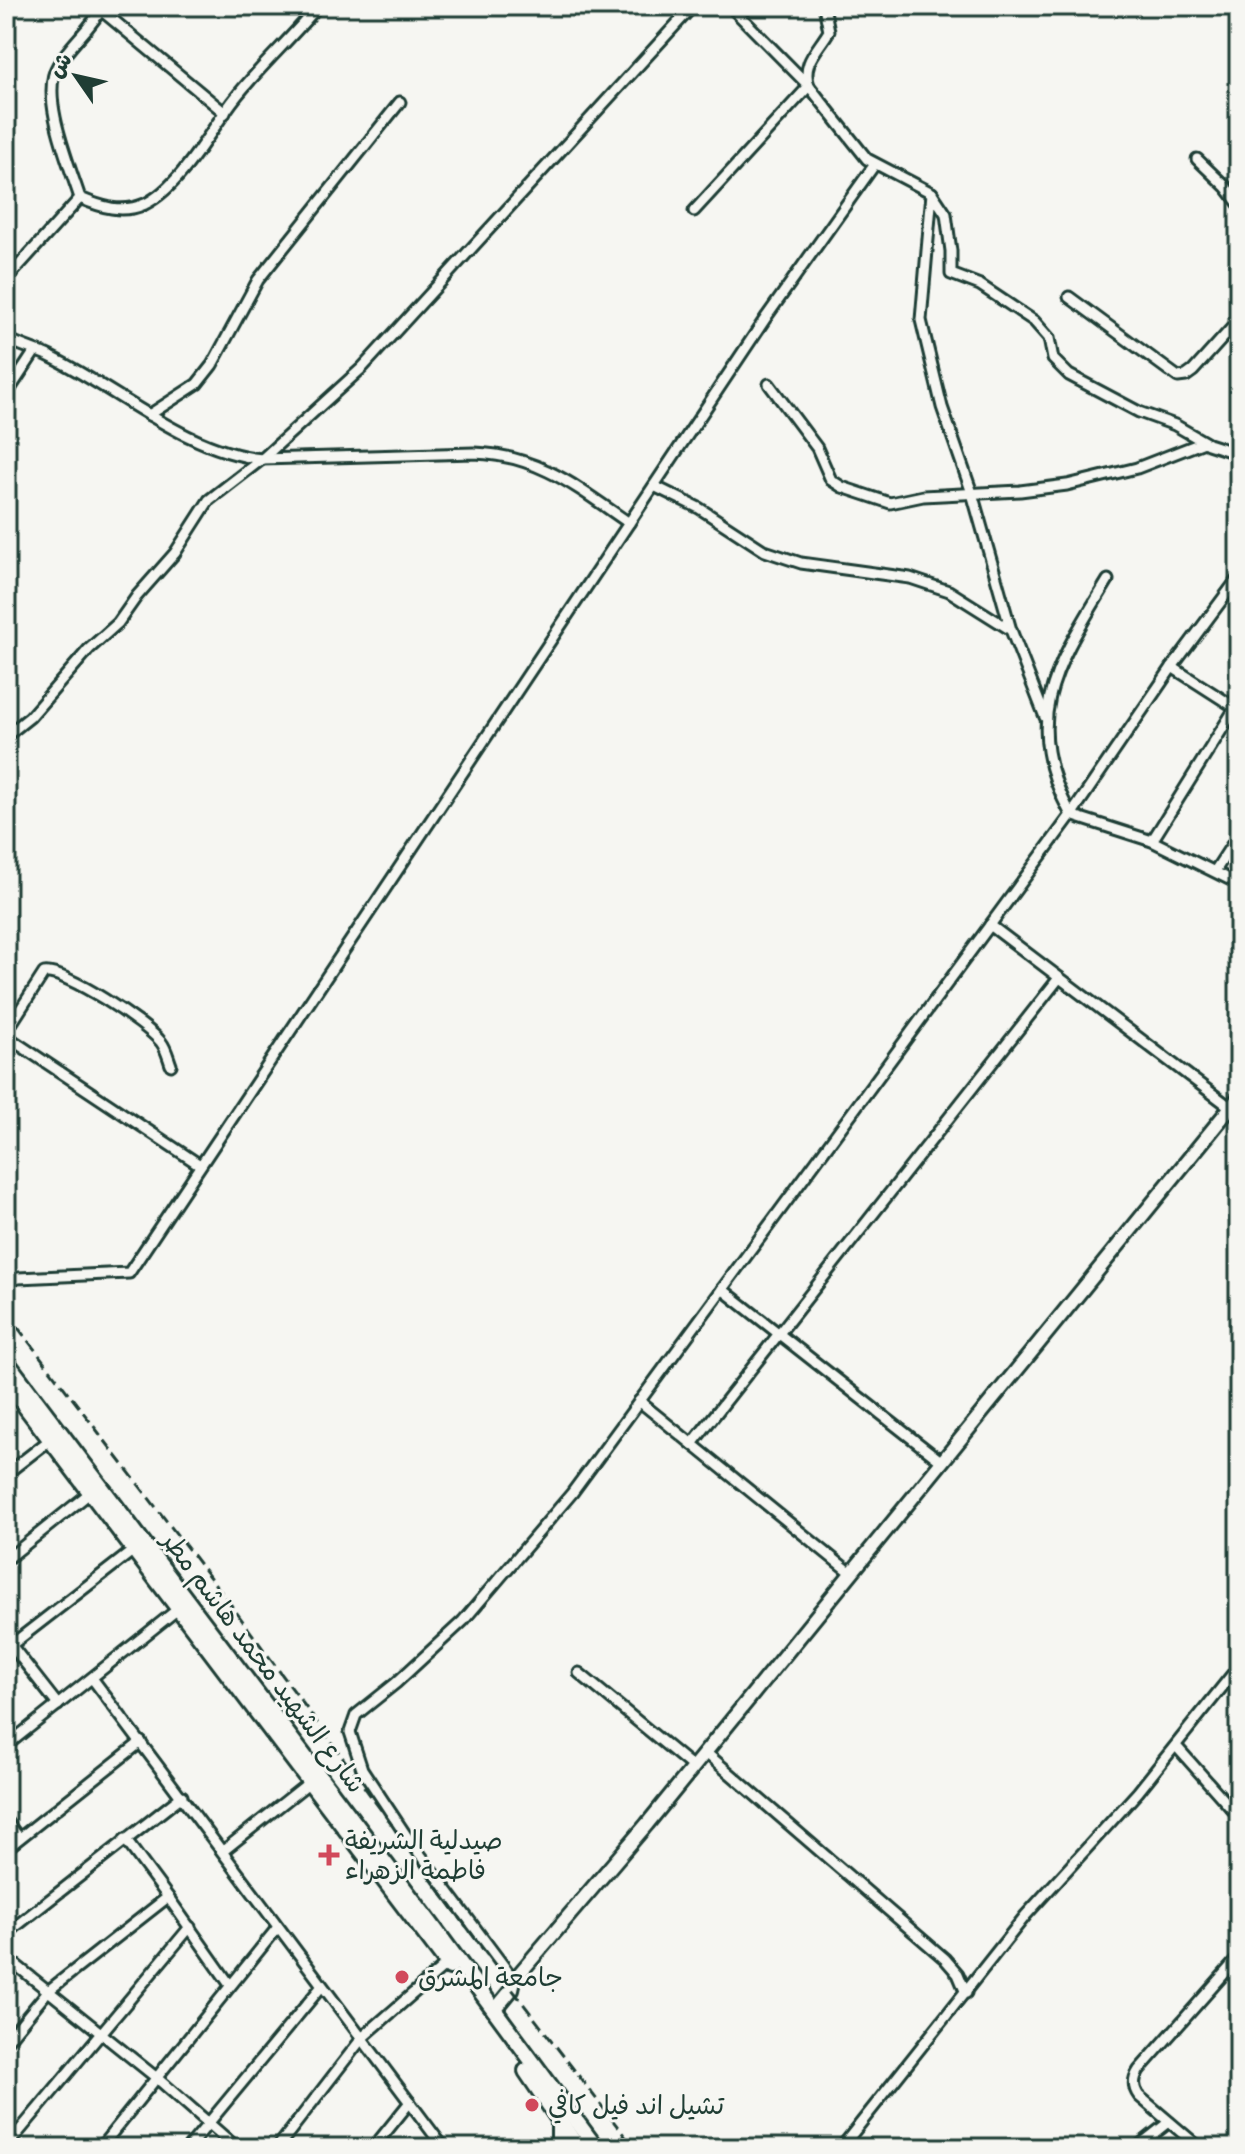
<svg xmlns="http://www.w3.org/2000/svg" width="1245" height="2154" viewBox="0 0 1245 2154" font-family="Pangolin,'Playpen Sans Arabic',sans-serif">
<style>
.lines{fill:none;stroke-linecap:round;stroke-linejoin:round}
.street-casing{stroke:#1f3d34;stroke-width:15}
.secondary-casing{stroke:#1f3d34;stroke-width:18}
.primary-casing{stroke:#1f3d34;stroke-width:20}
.street{stroke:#f6f6f2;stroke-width:9}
.secondary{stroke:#f6f6f2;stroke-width:12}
.primary{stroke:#f6f6f2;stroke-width:14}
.rail{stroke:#1f3d34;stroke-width:3;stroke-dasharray:12 6;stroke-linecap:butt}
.poi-dot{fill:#d1495b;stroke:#f6f6f2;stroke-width:3}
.labels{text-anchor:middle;stroke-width:6;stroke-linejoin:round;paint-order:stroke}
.street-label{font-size:26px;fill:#1f3d34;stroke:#f6f6f2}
.poi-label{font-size:26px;fill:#1f3d34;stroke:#f6f6f2;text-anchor:start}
</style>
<rect width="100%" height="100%" fill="#f6f6f2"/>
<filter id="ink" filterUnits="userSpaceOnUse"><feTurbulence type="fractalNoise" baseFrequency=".0125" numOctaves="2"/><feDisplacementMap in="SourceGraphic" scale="16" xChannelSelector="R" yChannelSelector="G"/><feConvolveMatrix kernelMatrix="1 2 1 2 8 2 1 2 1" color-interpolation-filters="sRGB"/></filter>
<g filter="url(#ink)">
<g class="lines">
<g class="street-casing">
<g id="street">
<polyline points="730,6 809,86 867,159 932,193 946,214 951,251 951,274 980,285 1034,321 1049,338 1053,359 1069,375 1139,412 1175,425 1208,444 1239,454"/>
<polyline points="101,10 225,113"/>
<polyline points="1197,159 1226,187 1239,204"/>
<polyline points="932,193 921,320 942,407 972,493 1011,630 1045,717"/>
<path d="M80 198C101 207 122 214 145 204 180 187 209 133 232 102 258 68 291 39 318 6"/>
<path d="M694 211 809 86C801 63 818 50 829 31L824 6"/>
<path d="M6 280 80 198C70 166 39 95 58 65 71 43 91 29 103 6"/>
<polyline points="1069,297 1178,377 1186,376 1193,371 1239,320"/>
<path d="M6 338C20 346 37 350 51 357 119 390 185 451 262 459L474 453C539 455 578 488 629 523"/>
<polyline points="769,384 817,448 831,480 842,487 890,503 923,496 1020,491 1067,485 1137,468 1204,442"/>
<polyline points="6,395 35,351"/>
<polyline points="149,415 197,384 212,365 258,280 400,102"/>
<polyline points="654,486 699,508 765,551 801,563 910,578 949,591 1011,630"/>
<path d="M1108 580C1057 664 1019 718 1071 815L1152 841 1239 884"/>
<polyline points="1172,667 1239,710"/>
<polyline points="6,736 30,717 89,649 118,623 137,596 175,553 209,500 262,459 362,368 693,6"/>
<polyline points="1152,841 1239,702"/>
<polyline points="1215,871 1239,834"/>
<polyline points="990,925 1230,1107"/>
<path d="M6 1032 44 973C64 969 147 1024 161 1042 166 1048 168 1057 171 1065"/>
<polyline points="6,1036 200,1165"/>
<polyline points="6,1282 18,1278 129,1273 767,316 875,164"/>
<polyline points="722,1289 942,1462"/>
<polyline points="639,1401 851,1573"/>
<polyline points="692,1444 1059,978"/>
<polyline points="6,1474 51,1439"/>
<polyline points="6,1560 91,1492"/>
<polyline points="11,1645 58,1705"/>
<polyline points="6,1649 135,1549"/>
<polyline points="579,1673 693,1767"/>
<polyline points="92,1678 444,2148"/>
<polyline points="6,1746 178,1609"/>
<polyline points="1176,1746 1239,1817"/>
<polyline points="705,1752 945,1959 958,1974 966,1993"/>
<polyline points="6,1821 19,1838"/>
<polyline points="125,1839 168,1897"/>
<polyline points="6,1849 141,1742"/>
<polyline points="223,1851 311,1781"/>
<polyline points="6,1934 182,1796"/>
<polyline points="6,1957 158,2079 237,2148"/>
<polyline points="514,1980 407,1837 362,1769 350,1732 356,1715 396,1683 463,1621 572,1493 1071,815 1172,667 1239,577"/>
<polyline points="6,2042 48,1991 168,1897 230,1985"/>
<polyline points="6,2147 190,1927"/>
<polyline points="100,2148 278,1927"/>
<polyline points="188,2148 322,1986"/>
<polyline points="277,2148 363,2037 448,1963"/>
<polyline points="373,2148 410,2102"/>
<polyline points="841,2148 1026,1915 1138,1792 1239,1666"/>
<polyline points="1136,2148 1169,2122"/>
<path d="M1200 2148 1139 2096C1133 2088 1133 2079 1139 2070L1239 1957"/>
</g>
</g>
<g class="secondary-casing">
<polyline id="secondary" points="494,2011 512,1989 514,1980 647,1824 1239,1097"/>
</g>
<g class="primary-casing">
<g id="primary">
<polyline points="6,1361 431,1924 596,2148"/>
<polyline points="6,1381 450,1967"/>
<polyline points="526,2071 578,2148"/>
<polyline points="559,2148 559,2120"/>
</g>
</g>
<use href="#street" class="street"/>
<use href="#secondary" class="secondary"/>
<use href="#primary" class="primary"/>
<polyline class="rail" points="6,1312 231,1605 512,1989 634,2148"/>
</g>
</g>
<g class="poi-dot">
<path d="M325 1843h8v8h8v8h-8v8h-8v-8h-8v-8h8z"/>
<circle cx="402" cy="1977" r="8"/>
<circle cx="532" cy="2105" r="8"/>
</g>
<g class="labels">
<g class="street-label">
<text transform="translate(264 1662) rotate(53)" y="9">شارع الشهيد محمد هاشم مطر</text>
</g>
<g class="poi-label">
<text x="345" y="1849">صيدلية الشريفة<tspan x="345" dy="30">فاطمة الزهراء</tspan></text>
<text x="418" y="1986">جامعة المشرق</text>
<text x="548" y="2114">تشيل اند فيل كافي</text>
</g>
</g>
<rect width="1245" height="2154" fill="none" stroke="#f6f6f2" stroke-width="32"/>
<rect x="16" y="16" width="1213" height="2122" fill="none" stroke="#1f3d34" stroke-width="3" filter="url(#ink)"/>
<g transform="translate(76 76) rotate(304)" stroke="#f6f6f2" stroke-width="6" paint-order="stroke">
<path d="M0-6L14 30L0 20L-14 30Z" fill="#1f3d34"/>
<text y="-12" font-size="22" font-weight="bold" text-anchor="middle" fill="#1f3d34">ش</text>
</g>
</svg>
